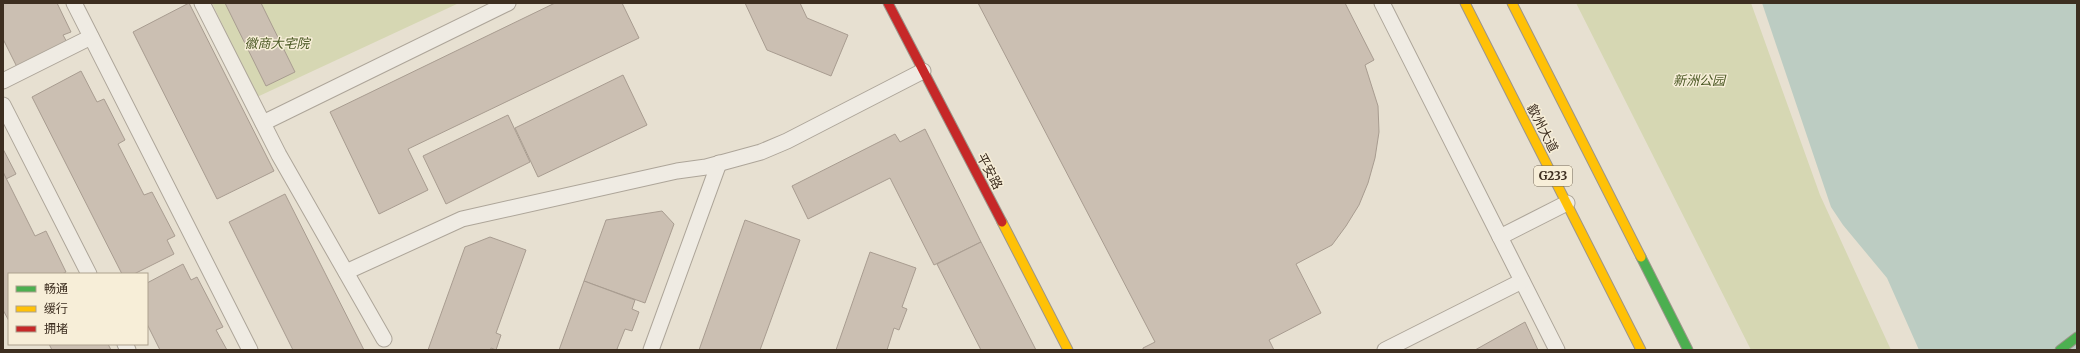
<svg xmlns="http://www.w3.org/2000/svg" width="2080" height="353" viewBox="0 0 2080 353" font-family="Merriweather,'Noto Sans SC',serif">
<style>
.green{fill:#d6d7b3}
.water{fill:#bcccc2}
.building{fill:#cbbfb2;stroke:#a89c90}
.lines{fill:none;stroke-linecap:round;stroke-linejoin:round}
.lane-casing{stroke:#ada599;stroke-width:17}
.fast-casing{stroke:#9c958a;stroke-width:11}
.slow-casing{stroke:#9c958a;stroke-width:11}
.jam-casing{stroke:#9c958a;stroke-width:11}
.lane{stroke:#efebe3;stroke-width:15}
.fast{stroke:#4caf50;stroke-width:9}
.slow{stroke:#ffc107;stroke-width:9}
.jam{stroke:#c62828;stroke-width:9}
.labels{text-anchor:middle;stroke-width:3;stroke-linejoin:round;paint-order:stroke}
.shield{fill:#f7eed8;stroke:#756857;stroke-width:1}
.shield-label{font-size:12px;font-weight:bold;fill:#3d2e20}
.park-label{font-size:13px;font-style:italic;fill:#4d5a26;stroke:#f7eed8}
.street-label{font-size:13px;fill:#3d2e20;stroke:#f7eed8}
</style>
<rect width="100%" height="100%" fill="#e7e0d1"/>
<g class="green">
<polygon points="212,3 459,3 257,97"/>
<polygon points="1576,3 1751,3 1820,195 1891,350 1751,350"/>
</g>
<polygon class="water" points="1762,3 2077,3 2077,350 1919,350 1887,278 1843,225 1831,207"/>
<g class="building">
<polygon points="3,3 57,3 71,32 63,35 69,46 19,71 3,39"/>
<polygon points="189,3 274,171 217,199 133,32"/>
<polygon points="225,3 261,3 295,72 266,86"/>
<polygon points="555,3 622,3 639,38 408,149 428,190 379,214 330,112"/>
<polygon points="745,3 800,3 807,18 848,35 831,76 767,50"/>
<polygon points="978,3 1345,3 1374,60 1365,65 1378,106 1379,132 1375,158 1368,183 1359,205 1346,226 1332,245 1296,264 1321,313 1269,340 1274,350 1143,350 1143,348 1155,342"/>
<polygon points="81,71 97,102 104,99 125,140 118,144 144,195 152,192 175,236 167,240 174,254 134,274 122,274 32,97"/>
<polygon points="623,75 647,125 538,177 515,128"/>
<polygon points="508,115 530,162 446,204 423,156"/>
<polygon points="925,129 981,242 934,265 890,178 808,219 792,186 895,134 900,142"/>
<polygon points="3,149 16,174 6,179 3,172"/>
<polygon points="3,172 35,236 46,231 66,272 62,274 9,274 9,321 3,310"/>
<polygon points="285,194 364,350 293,350 229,222"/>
<polygon points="662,211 674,224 645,303 584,281 606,220"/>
<polygon points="745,220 800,240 760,350 699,350"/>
<polygon points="490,237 526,250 496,333 501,335 496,350 491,348 490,350 428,350 465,247"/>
<polygon points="981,242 1036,350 981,350 937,264"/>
<polygon points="870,252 916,268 902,307 907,309 899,330 894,328 887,350 836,350"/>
<polygon points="183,264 191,280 197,277 223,327 216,330 227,350 160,350 147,324 147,283"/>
<polygon points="584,281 635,300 632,309 639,312 632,331 625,329 617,349 620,350 559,350"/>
<polygon points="1525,322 1538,350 1475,350"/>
<polygon points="49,344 108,344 111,350 52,350"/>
</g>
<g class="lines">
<g class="lane-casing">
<g id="lane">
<polyline points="74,3 250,350"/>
<polyline points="202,3 279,155 384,339"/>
<polyline points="1382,3 1557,350"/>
<polyline points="3,81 91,37"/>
<polyline points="3,105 89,274"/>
<polyline points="263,123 508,3"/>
<polyline points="1500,237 1567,203"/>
<polyline points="346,272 462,219 677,171 706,167 761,152 787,141 923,71"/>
<polyline points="125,344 128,350"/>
<polyline points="651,350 719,163"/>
<polyline points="1385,350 1522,281"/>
</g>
</g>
<g class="fast-casing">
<g id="fast">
<polyline points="1641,257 1688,350"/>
<polyline points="2060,350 2077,337"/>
</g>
</g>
<g class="slow-casing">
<g id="slow">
<polyline points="1465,3 1641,350"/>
<polyline points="1512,3 1641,257"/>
<polyline points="1002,222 1068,350"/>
</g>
</g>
<g class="jam-casing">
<polyline id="jam" points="888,3 1002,222"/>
</g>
<use href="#lane" class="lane"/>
<use href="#fast" class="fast"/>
<use href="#slow" class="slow"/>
<use href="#jam" class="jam"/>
</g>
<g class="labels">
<rect class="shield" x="1534" y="166" width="38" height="20" rx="3"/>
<g class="shield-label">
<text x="1553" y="180">G233</text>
</g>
<g class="park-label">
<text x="277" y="48">徽商大宅院</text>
<text x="1699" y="85">新洲公园</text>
</g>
<g class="street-label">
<text transform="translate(1543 128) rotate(63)" y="5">歙州大道</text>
<text transform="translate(990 171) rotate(62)" y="5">平安路</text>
</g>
</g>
<rect width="2080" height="353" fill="none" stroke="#3d2e20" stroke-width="8"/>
<rect x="8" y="273" width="140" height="72" fill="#f7eed8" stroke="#ada18e"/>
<rect x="16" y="286" width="20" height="6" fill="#4caf50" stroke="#ada18e"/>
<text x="44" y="293" font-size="12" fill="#3d2e20">畅通</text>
<rect x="16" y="306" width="20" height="6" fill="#ffc107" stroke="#ada18e"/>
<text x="44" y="313" font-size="12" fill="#3d2e20">缓行</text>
<rect x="16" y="326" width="20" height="6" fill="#c62828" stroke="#ada18e"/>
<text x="44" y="333" font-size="12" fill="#3d2e20">拥堵</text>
</svg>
